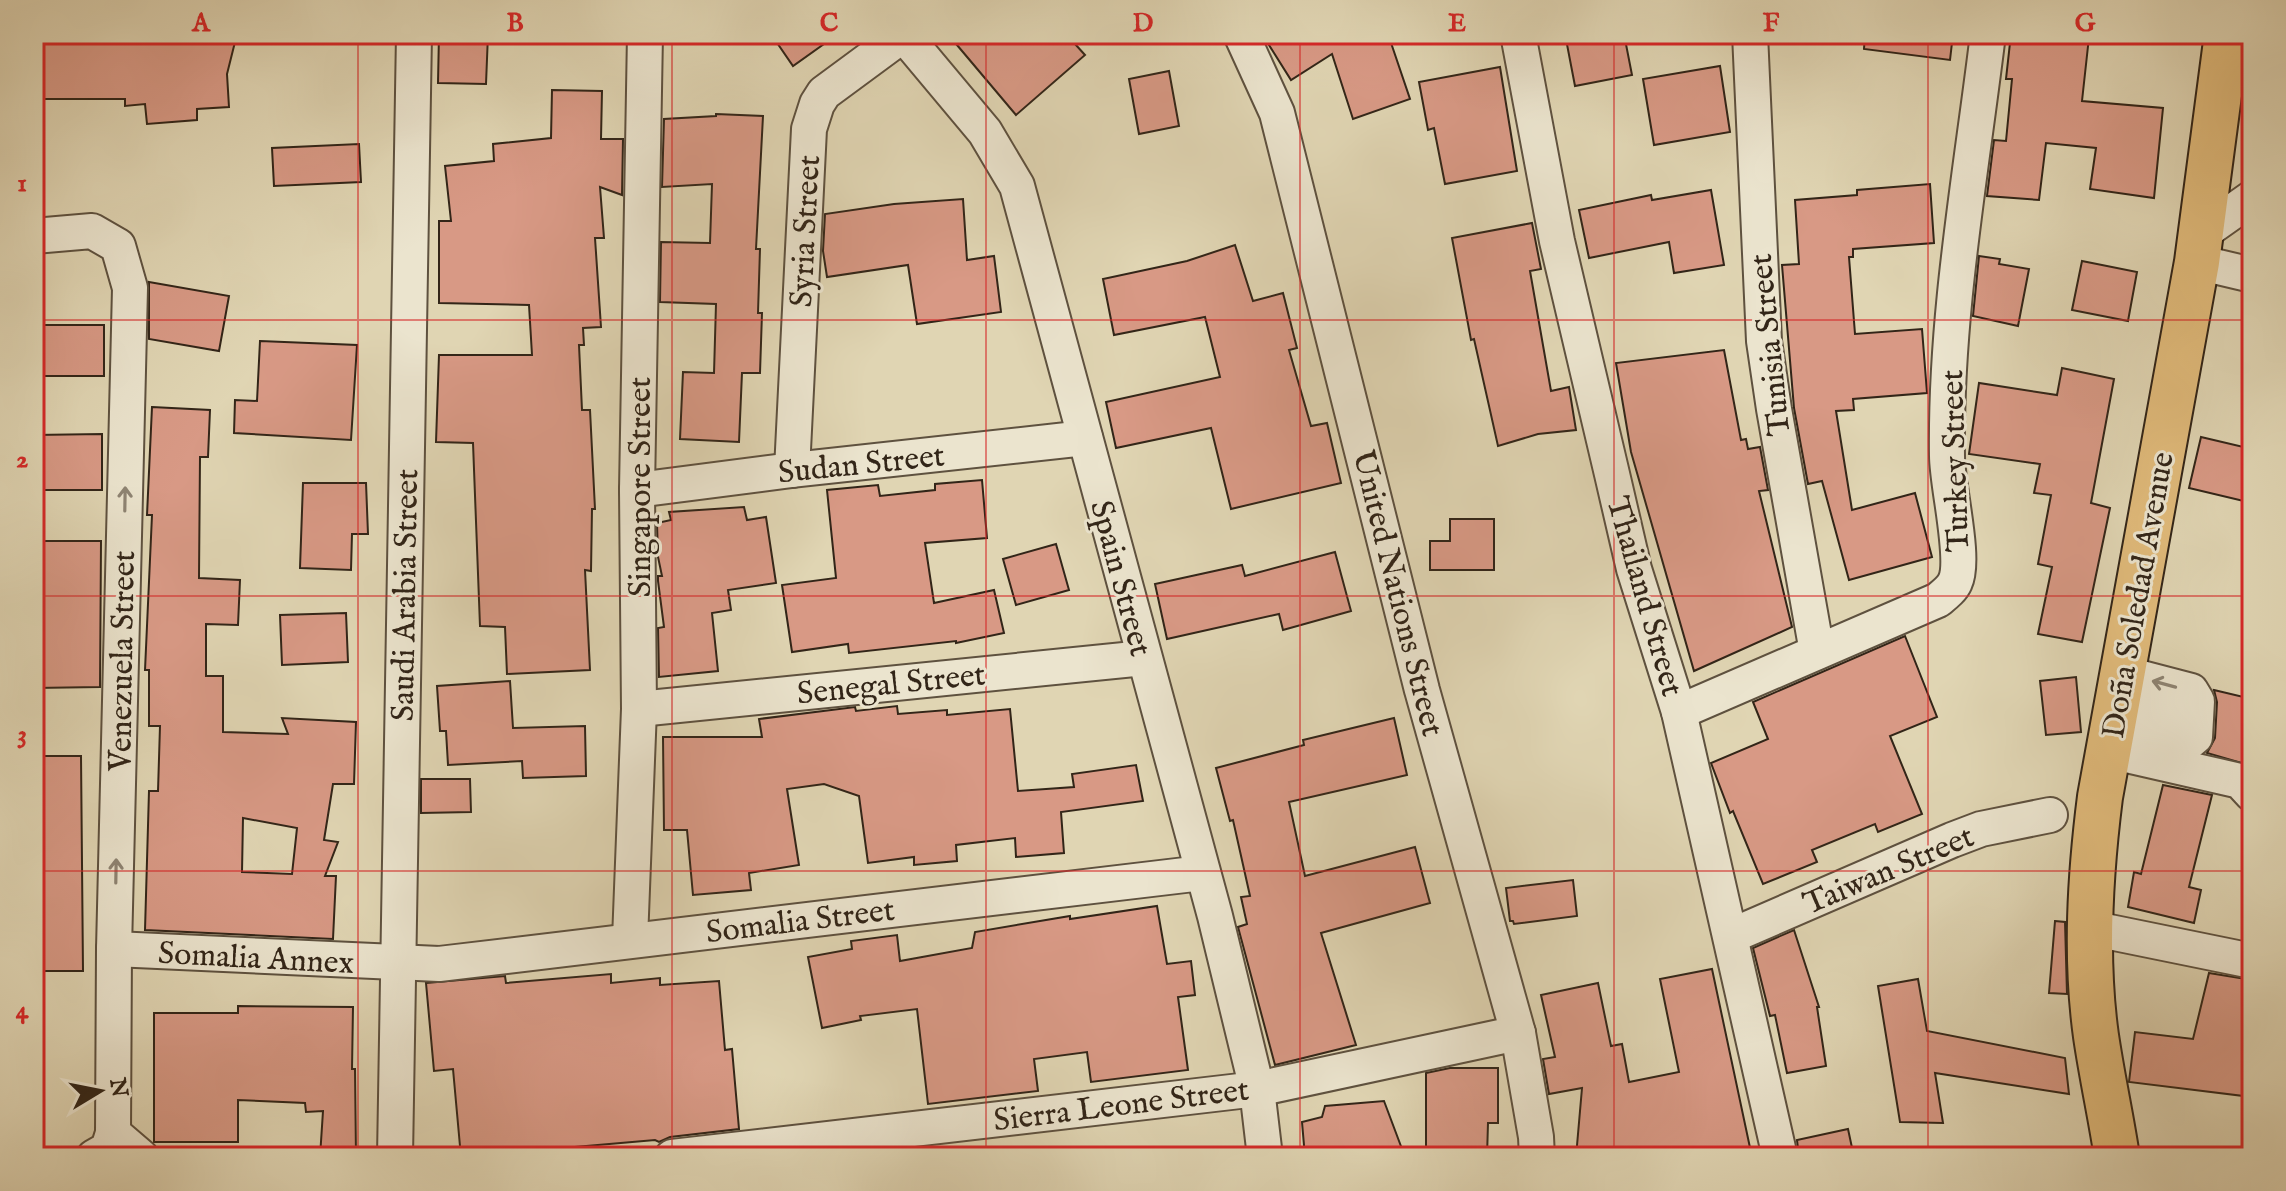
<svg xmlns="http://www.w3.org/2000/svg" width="2286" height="1191" viewBox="0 0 2286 1191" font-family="'IM FELL English',serif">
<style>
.building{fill:#d89985;stroke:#322518;stroke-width:2;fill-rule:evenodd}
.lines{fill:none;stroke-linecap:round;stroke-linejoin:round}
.minor-casing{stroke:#5e513f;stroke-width:38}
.major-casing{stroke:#322518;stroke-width:48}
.minor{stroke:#ebe4ce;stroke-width:34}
.major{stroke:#e0ba7a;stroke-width:44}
.oneway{stroke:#8e8473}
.grid{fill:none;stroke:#d62828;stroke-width:2;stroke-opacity:0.55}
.labels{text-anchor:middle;stroke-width:6;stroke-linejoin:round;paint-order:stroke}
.street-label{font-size:32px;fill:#322518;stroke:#ebe4ce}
.neatline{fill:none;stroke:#d62828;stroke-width:3}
.grid-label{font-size:26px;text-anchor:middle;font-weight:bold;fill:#d62828}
</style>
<rect width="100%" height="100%" fill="#e0d5b3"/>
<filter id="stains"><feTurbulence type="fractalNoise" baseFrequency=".0025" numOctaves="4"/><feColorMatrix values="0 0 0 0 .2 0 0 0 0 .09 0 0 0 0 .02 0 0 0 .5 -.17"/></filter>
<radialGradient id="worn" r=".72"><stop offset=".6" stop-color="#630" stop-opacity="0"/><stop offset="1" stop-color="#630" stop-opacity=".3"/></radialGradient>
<g class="building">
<polygon points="34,34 97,34 97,41 160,40 160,34 237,34 227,74 229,107 197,109 197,120 147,124 145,104 125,106 125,99 34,99"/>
<polygon points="439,34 488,34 486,84 438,83"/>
<polygon points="771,34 838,34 793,66"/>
<polygon points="970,34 1066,34 1085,55 1016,115 957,45"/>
<polygon points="1287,34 1388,34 1410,99 1353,119 1332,54 1291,80 1269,45"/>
<polygon points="1565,34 1624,34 1632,75 1575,86"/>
<polygon points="1865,34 1953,34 1950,60 1864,49"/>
<polygon points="2011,34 2089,37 2082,101 2163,108 2154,198 2090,189 2096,148 2046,143 2039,200 1987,196 1994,140 2006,141 2012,79 2006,79"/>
<polygon points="1720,66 1730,132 1654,145 1643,79"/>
<polygon points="1500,67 1517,171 1445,184 1434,128 1428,130 1419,82"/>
<polygon points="1169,71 1179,126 1139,134 1129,79"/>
<polygon points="552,90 602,91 601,139 623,139 622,195 600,187 604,238 595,238 601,327 583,328 584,345 579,345 582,410 590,410 595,509 592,509 591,571 585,570 590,670 507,674 505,627 480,626 473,443 436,442 439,355 532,355 529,305 439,303 439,221 451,221 445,166 494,161 493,144 551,138"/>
<polygon points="716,114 763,116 756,249 760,249 758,313 762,313 760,373 742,373 739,442 680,439 683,372 714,373 716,304 660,302 661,242 710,243 712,184 662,187 664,119 716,116"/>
<polygon points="359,144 361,182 274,186 272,148"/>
<polygon points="1930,184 1934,243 1853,249 1853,257 1849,257 1855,334 1922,329 1927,393 1853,399 1854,410 1836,411 1852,510 1915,493 1932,557 1849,580 1822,481 1808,484 1794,408 1782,265 1799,264 1795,200 1857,195 1857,190"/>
<polygon points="1711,190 1724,265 1674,273 1669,242 1589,258 1579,210 1651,195 1652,200"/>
<polygon points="963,199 967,260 994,256 1001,312 917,324 908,265 827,277 823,251 825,214 894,204"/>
<polygon points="1532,223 1541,269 1530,271 1551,391 1569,387 1576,430 1538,434 1498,446 1474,339 1471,340 1452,238"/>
<polygon points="1235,245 1253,301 1283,293 1297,348 1289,350 1311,426 1327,423 1341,483 1231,509 1211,428 1116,448 1106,402 1220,377 1205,317 1114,335 1103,279 1187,261"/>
<polygon points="1979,256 2000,259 1999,264 2029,269 2018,326 1973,316"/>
<polygon points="2082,261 2137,272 2128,321 2072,310"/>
<polygon points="149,282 229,296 219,351 149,339"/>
<rect x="34" y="325" width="70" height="51"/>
<polygon points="260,341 357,345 351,440 234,433 235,400 257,401"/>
<polygon points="1724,350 1741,440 1746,439 1748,449 1760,447 1768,490 1759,491 1792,627 1694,671 1631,452 1616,363"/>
<polygon points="2062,368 2114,379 2091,503 2110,508 2082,642 2038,634 2052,567 2038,564 2051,495 2034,493 2040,464 1969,454 1979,383 2057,395"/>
<path d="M152 407 210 410 208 457H200L199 578 240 580 238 625 206 624V676H223V732L288 734 282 718 356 722 354 784H333L324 840 338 842 325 876H336L333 939 145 930 149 791H158L160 726H149V670H145L152 515H147ZM243 818 297 828 292 874 242 872Z"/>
<polygon points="102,434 102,490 34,490 34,435"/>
<polygon points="2201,437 2252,449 2252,503 2189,488"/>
<polygon points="982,480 987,538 925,543 934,603 994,590 1004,633 956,643 956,641 849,653 848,644 792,652 782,585 836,578 827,490 878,485 880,496 935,490 935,484"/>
<polygon points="303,483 366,483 368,534 352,534 351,570 300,568"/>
<polygon points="744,507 747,520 766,517 776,583 728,590 731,610 712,613 718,671 659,677 658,628 664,627 658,581 658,576 662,576 658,557 657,523 671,520 669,512"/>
<polygon points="1450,519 1494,519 1494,570 1430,570 1430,541 1450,541"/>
<polygon points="34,541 101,541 100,687 34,688"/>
<polygon points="1056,544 1069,590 1016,605 1003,559"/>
<polygon points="1335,552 1351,611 1283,630 1279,614 1167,639 1155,584 1242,565 1245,576"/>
<polygon points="346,613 348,662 282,665 280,615"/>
<polygon points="1905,636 1937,717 1890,736 1922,814 1878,832 1875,824 1812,850 1817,862 1763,884 1733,811 1730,813 1711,763 1768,739 1753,702"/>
<polygon points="2076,677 2081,732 2046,735 2040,681"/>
<polygon points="510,681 513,728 585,726 586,776 523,778 522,761 448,765 446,731 440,731 437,686"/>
<polygon points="2214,690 2252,699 2252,766 2207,753 2215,738 2217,702"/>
<polygon points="897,706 898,714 947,710 947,715 1010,709 1018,791 1074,787 1072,774 1136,765 1143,801 1061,812 1064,853 1016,857 1015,838 956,845 957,861 914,865 914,857 868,863 859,796 824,784 787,789 799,865 749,873 751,890 693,895 687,830 664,830 663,737 762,737 759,719 855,707 856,711"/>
<polygon points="1394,718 1407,775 1289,802 1305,876 1415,847 1430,903 1321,933 1356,1045 1275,1065 1238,927 1247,924 1241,897 1250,896 1233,820 1230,821 1216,768 1304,745 1303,740"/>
<polygon points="34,756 81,756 83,971 34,971"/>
<polygon points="421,779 470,779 471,812 421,813"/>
<polygon points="2163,785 2212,795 2189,887 2201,890 2194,923 2128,907 2134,872 2141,874"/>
<polygon points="1573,880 1577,916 1514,924 1513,921 1510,921 1506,888"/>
<polygon points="1157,906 1167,964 1191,961 1195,995 1178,997 1188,1070 1091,1082 1087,1052 1034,1059 1038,1091 928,1104 917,1009 860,1016 861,1020 822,1028 808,957 852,949 851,941 897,935 900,961 972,948 975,932 1070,916 1070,919"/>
<polygon points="2055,921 2065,922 2067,994 2049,993"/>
<polygon points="1794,930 1819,1007 1817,1007 1826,1066 1787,1073 1775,1015 1770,1016 1753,948"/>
<polygon points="1712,969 1752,1157 1576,1157 1582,1088 1549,1094 1543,1059 1555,1057 1541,995 1598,983 1611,1046 1622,1044 1629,1082 1679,1072 1660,979"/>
<polygon points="2209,973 2252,980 2252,1097 2129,1082 2135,1032 2193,1039"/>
<polygon points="611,974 611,983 660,978 660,985 719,981 725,1050 732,1049 739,1129 670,1137 659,1142 655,1140 518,1152 518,1154 461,1157 453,1069 434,1071 426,983 505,976 506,983"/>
<polygon points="1918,979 1927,1031 2065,1058 2069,1094 1935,1073 1943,1123 1900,1122 1878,986"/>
<polygon points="238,1006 353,1007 352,1069 355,1069 356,1157 320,1157 323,1111 306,1112 305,1103 238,1100 238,1142 154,1142 154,1013 238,1013"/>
<polygon points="1450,1068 1498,1068 1498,1123 1488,1123 1487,1157 1426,1157 1426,1073"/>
<polygon points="1384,1101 1405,1157 1305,1157 1302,1122 1322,1117 1325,1106"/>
<polygon points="1848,1129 1854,1157 1799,1157 1797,1140"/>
</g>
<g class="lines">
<g class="minor-casing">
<g id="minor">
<polyline points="903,34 985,132 1017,186 1215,916 1257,1089 1265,1157"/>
<polyline points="1241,34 1277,113 1422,690 1518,1033 1536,1137 1537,1157"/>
<polyline points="1518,34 1557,241 1612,474 1634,569 1679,712 1780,1157"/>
<polyline points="1750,34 1764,341 1774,409 1817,652"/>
<polyline points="2201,234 2252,198"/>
<polyline points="34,236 92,231 118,246 130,288 114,949 113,1133 108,1149 94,1157"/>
<polyline points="2197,262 2252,275"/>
<polyline points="792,470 809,129 817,104 824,93 904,34"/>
<polyline points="637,490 792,470 1085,438"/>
<polyline points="2117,703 2188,719"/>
<polyline points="639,709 1144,658"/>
<path d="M1679 712 1938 600C1944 595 1952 589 1955 582 1966 559 1947 486 1947 456 1945 315 1971 174 1988 34"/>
<polyline points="2112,733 2189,742 2195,737 2197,701 2191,691 2122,673"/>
<polyline points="2109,751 2240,781 2252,794"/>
<polyline points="2090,928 2252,961"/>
<polyline points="1731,936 1952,840 1981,829 2050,815"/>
<polyline points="630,940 639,709 637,490 645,34"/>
<polyline points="114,949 439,964 1202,873"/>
<polyline points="113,1133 141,1157"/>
<polyline points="395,1157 414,34"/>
<polyline points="672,1157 1257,1089 1518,1033"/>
</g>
</g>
<g class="major-casing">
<path id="major" d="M2117 1157C2111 1117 2102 1077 2096 1036 2085 957 2090 876 2100 797L2197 262 2227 34"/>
</g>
<use href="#minor" class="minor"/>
<use href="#major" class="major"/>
</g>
<defs><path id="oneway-shaft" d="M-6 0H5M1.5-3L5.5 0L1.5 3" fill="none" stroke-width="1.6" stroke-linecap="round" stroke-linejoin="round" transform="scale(2)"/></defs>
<g class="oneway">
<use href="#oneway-shaft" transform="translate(125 499) rotate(-89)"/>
<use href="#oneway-shaft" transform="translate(2164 684) rotate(-165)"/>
<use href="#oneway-shaft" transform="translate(116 871) rotate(-89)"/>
</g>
<path class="grid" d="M358 34V1157M672 34V1157M986 34V1157M1300 34V1157M1614 34V1157M1928 34V1157M34 320H2252M34 596H2252M34 871H2252"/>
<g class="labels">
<g class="street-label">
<text transform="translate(804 231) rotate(-87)" y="11">Syria Street</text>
<text transform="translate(1769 345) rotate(-96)" y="11">Tunisia Street</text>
<text transform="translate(1954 461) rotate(-92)" y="11">Turkey Street</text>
<text transform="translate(861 463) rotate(-6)" y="11">Sudan Street</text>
<text transform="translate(639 487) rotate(-90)" y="11">Singapore Street</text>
<text transform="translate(1122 578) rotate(75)" y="11">Spain Street</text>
<text transform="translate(1399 593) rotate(76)" y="11">United Nations Street</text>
<text transform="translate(404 595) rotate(-89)" y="11">Saudi Arabia Street</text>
<text transform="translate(2137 595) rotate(-80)" y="11">Doña Soledad Avenue</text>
<text transform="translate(1646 596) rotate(74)" y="11">Thailand Street</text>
<text transform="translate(121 661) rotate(-89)" y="11">Venezuela Street</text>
<text transform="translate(891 683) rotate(-6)" y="11">Senegal Street</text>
<text transform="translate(1888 869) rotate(-23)" y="11">Taiwan Street</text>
<text transform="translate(800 920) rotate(-7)" y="11">Somalia Street</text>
<text transform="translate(256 957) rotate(3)" y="11">Somalia Annex</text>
<text transform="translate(1121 1104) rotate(-7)" y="11">Sierra Leone Street</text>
</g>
</g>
<rect width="2286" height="1191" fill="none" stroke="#e0d5b3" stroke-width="88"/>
<g transform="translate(100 1091) rotate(80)" stroke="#ebe4ce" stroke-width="6" paint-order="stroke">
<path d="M0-6L14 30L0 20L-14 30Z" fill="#322518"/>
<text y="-12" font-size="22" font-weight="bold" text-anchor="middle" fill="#322518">N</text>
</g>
<rect x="44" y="44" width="2198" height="1103" class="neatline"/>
<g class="grid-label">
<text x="201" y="31">A</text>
<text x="515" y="31">B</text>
<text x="829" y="31">C</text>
<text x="1143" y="31">D</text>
<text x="1457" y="31">E</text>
<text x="1771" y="31">F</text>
<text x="2085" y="31">G</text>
<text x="22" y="191">1</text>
<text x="22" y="467">2</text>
<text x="22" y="742">3</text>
<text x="22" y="1018">4</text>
</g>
<rect width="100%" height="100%" filter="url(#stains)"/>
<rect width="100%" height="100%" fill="url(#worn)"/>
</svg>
